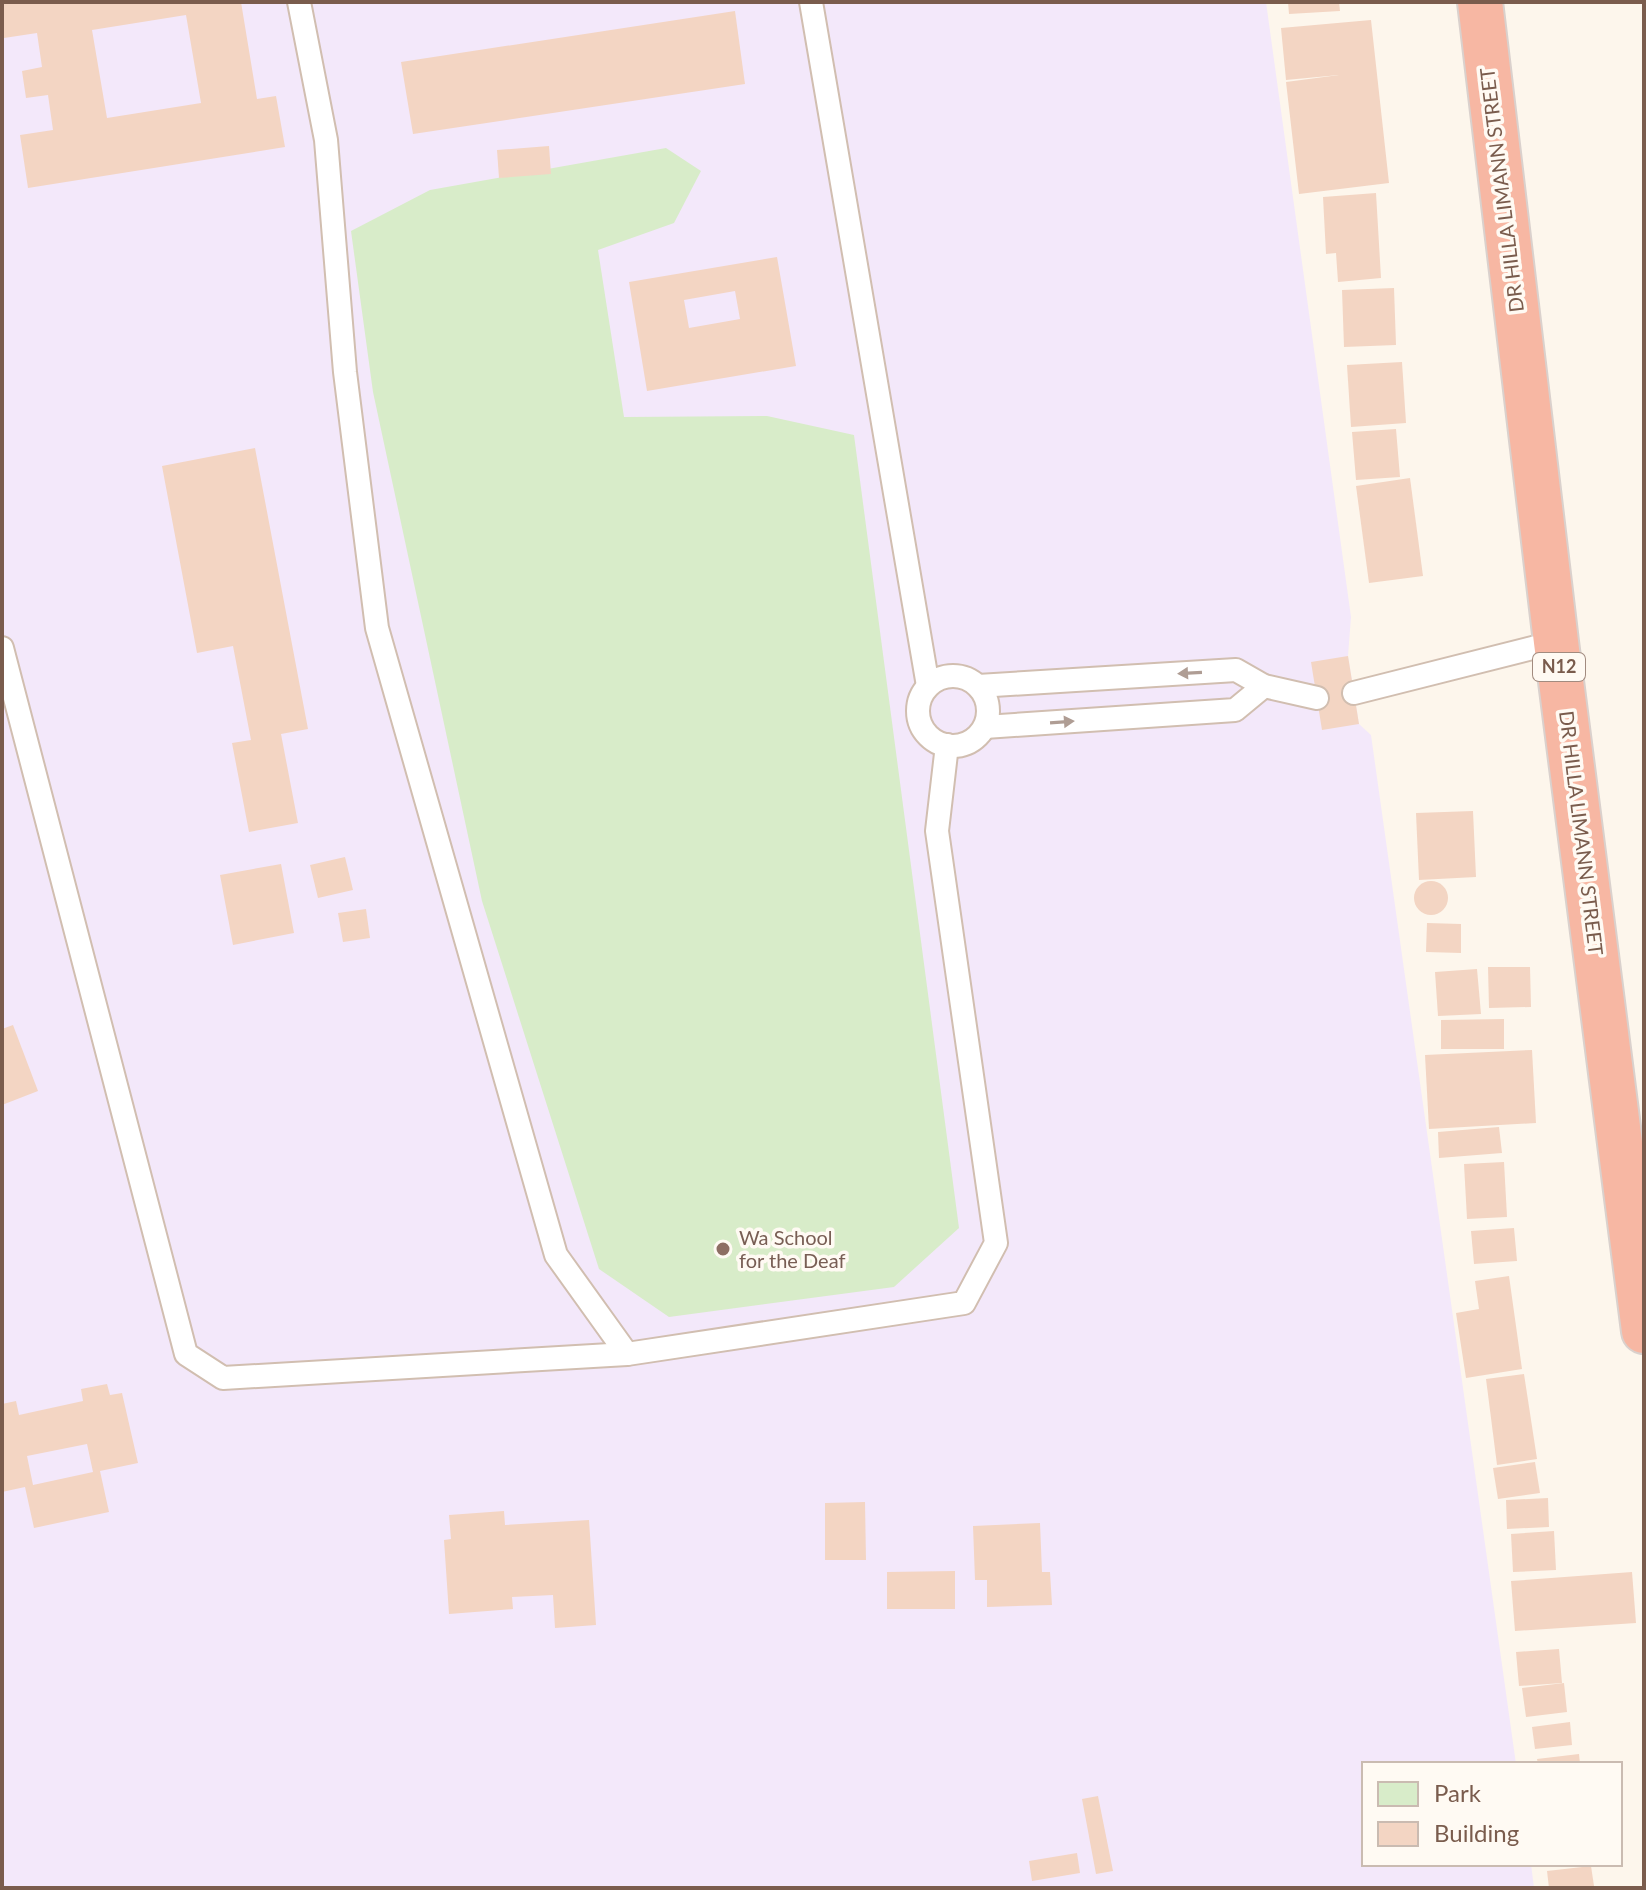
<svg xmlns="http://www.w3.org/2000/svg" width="1646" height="1890" viewBox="0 0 1646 1890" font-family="Lato,sans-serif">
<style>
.education{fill:#f3e8fa}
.green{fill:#d8ecc9}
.building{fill:#f3d5c3;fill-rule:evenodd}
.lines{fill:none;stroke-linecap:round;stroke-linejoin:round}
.lane-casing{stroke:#d1beb0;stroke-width:26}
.highway-casing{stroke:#dad1cd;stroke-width:48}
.lane{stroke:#fff;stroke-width:22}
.highway{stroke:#f7b7a3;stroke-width:44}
.oneway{fill:#af9d94}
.education-dot{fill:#8d6e63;stroke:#fffaf3;stroke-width:3}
.labels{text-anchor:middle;stroke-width:7;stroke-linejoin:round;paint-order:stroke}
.shield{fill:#fffaf3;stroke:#a28b7f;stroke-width:2}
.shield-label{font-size:18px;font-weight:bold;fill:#7a5c4d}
.street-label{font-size:20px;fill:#7a5c4d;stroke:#fffaf3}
.education-label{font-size:20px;fill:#785e54;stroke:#fffaf3;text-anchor:start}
</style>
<rect width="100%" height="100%" fill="#fdf6ec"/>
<polygon class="education" points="2,2 1266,2 1351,617 1348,656 1359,724 1371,735 1516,1764 1364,1764 1364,1864 1531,1864 1534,1888 2,1888"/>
<polygon class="green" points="666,148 701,171 674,223 598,250 624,417 767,416 854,435 959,1228 894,1287 669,1317 599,1269 482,901 373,392 351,231 430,190"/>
<g class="building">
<path d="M2 2H241L257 99 276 96 285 147 28 188 20 135 53 130 48 95 26 98 22 71 42 67 37 33 4 38ZM186 15 201 103 107 118 92 30Z"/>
<polygon points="1288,2 1339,2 1340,11 1289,14"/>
<polygon points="735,11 745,84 413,134 401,62"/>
<polygon points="1371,20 1389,183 1299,194 1286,82 1339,75 1286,80 1281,28"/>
<polygon points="549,146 551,174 499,178 497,150"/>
<polygon points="1376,193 1381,278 1338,282 1336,253 1326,254 1323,197"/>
<path d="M777 257 796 366 647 391 629 282ZM735 291 740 319 689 328 684 300Z"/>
<polygon points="1394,288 1396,345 1344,347 1342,290"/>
<polygon points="1402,362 1406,423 1351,427 1347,365"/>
<polygon points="1396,429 1400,477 1356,480 1352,432"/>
<polygon points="255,448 308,729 281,734 298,823 249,832 232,743 251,740 233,646 197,653 162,466"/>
<polygon points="1410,478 1423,576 1369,583 1356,486"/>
<polygon points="1348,656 1359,724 1322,730 1311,662"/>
<polygon points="1473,811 1476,877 1419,880 1416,813"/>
<polygon points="345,857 353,890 318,898 310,865"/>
<polygon points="281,864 294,933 233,945 220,875"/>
<circle cx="1431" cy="898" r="17"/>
<polygon points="366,909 370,938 343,942 338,913"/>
<polygon points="1427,923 1461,924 1461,953 1426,952"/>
<polygon points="1488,967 1530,967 1531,1007 1489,1008"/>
<polygon points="1477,969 1481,1014 1438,1016 1435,972"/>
<polygon points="1504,1019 1504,1049 1441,1049 1441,1020"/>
<polygon points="13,1025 38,1091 2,1105 2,1029"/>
<polygon points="1532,1050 1536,1123 1429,1129 1425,1055"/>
<polygon points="1499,1127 1502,1153 1439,1158 1438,1132"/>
<polygon points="1504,1162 1507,1217 1467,1219 1464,1164"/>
<polygon points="1514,1228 1517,1261 1474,1264 1471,1231"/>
<polygon points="1509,1276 1522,1369 1466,1378 1456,1313 1479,1309 1475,1281"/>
<polygon points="1524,1374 1537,1459 1497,1465 1486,1379"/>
<path d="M107 1384 110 1395 122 1393 138 1463 100 1471 109 1512 34 1528 25 1487 2 1492V1404L16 1401 19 1415 83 1401 81 1389ZM87 1444 93 1472 33 1485 27 1456Z"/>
<polygon points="1535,1462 1540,1493 1498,1499 1493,1468"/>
<polygon points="1548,1498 1549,1527 1507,1529 1506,1500"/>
<polygon points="865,1502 866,1560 825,1560 825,1503"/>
<polygon points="504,1511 505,1525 589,1520 596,1625 555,1628 553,1595 512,1597 513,1609 449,1614 444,1540 451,1539 449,1515"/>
<polygon points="1040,1523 1042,1572 1050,1572 1052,1605 987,1607 987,1580 975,1580 973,1526"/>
<polygon points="1554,1531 1556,1570 1513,1572 1511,1534"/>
<polygon points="955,1571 955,1609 887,1609 887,1572"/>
<polygon points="1632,1572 1636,1623 1515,1631 1511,1581"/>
<polygon points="1559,1649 1562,1683 1519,1686 1516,1652"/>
<polygon points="1564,1683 1567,1712 1526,1717 1522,1688"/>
<polygon points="1570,1722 1572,1745 1535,1749 1532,1727"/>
<polygon points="1579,1754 1580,1764 1538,1764 1537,1759"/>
<polygon points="1098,1796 1113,1871 1096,1874 1082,1799"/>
<polygon points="1077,1853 1080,1873 1032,1881 1029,1861"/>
<polygon points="1591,1866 1594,1886 1549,1888 1547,1871"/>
</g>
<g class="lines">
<g class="lane-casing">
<g id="lane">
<polyline points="299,2 326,140 345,372 377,628 556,1255 627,1354"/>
<polyline points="811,2 928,686"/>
<polyline points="2,648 186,1354 223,1378 627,1354 964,1303 996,1243 937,831 947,745"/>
<circle cx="953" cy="711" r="35"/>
<polyline points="978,686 1236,670 1264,686 1317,698"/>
<polyline points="1354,693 1556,642"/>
<polyline points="985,727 1235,710 1264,686"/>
</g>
</g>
<g class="highway-casing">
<polyline id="highway" points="1480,2 1556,642 1644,1331"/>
</g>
<use href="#lane" class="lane"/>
<use href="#highway" class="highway"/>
</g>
<defs><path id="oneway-solid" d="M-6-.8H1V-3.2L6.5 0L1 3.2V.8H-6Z" transform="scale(2)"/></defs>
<g class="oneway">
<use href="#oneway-solid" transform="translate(1190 673) rotate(177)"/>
<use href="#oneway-solid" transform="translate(1062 722) rotate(-4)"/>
</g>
<circle class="education-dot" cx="723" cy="1249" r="8"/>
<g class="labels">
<rect class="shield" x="1533" y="653" width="52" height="28" rx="6"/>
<g class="shield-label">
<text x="1559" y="673">N12</text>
</g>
<g class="street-label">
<text transform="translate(1502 190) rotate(-97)" y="7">DR HILLA LIMANN STREET</text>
<text transform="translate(1581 833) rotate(83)" y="7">DR HILLA LIMANN STREET</text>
</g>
<g class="education-label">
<text x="739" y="1245">Wa School<tspan x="739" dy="23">for the Deaf</tspan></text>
</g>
</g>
<rect width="1646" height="1890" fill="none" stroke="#7a5c4d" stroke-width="8"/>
<rect x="1362" y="1762" width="260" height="104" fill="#fffaf3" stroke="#cabbb1" stroke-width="2"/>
<rect x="1378" y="1782" width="40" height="24" fill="#d8ecc9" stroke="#cabbb1" stroke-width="2"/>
<text x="1434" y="1802" font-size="24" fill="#7a5c4d">Park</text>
<rect x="1378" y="1822" width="40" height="24" fill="#f3d5c3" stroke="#cabbb1" stroke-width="2"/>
<text x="1434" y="1842" font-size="24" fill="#7a5c4d">Building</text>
</svg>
